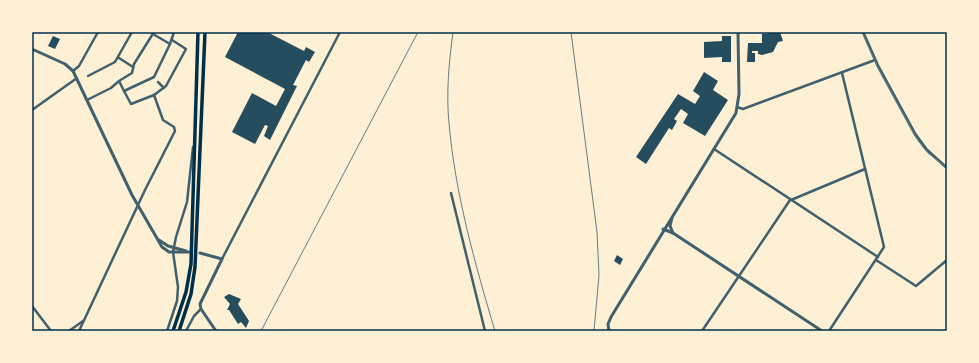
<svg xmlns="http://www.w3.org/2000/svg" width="979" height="363" viewBox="0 0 979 363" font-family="'Asap Condensed',sans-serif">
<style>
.building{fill:#264d5e}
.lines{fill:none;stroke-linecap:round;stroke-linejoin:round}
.minor{stroke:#3f606c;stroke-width:2.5}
.tertiary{stroke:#3f606c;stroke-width:3}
.primary{stroke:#003049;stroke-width:3.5}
.tram{stroke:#657d81;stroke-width:1}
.rail{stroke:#657d81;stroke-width:1}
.neatline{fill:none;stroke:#003049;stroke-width:1.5}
</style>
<rect width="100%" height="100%" fill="#fdf0d5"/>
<g class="building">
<polygon points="238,32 267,32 304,51 306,47 315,52 309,62 306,60 293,85 297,86 270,140 264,136 268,126 265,125 255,144 232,132 252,93 276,106 285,89 225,57"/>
<polygon points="780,32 783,41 778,42 773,52 762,55 758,54 758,51 752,51 752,53 755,53 755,62 747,62 748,43 762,43 762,34"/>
<polygon points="53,36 60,39 55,49 48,46"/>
<polygon points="722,36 731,36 731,62 722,62 722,57 704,58 704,42 722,41"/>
<polygon points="704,72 718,81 713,90 728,100 705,136 683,123 688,114 681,109 674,119 677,121 672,130 669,128 646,164 636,157 678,94 695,104 700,96 693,91"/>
<polygon points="617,255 623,259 620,265 614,261"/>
<polygon points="229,294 241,299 238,304 249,321 246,328 241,322 238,324 229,310 227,310 230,304 224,297"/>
</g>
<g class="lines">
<g class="minor">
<polyline points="153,34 170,44"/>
<polyline points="119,58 133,67"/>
<polyline points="73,71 79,66 98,32"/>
<polyline points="88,76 115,62 132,32"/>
<polyline points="119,81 132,73 134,64 154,32"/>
<polyline points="158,82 164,88"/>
<polyline points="124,91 131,104 154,95 166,86 186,49 172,40"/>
<polyline points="87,100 111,88 119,81 124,91 154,77 170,44 174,32"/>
<polyline points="737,107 743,109 875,60"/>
<polyline points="32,110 77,78"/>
<polyline points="714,149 878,257"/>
<polyline points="451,193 485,331"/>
<polyline points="791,200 865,169"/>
<polyline points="222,259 340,32"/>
<polyline points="876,260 916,286 947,260"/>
<polyline points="32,306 51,331"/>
<polyline points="69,331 83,321"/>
<polyline points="79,331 145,190 175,131 174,127 163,120 154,95"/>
<polyline points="167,331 177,301 178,287 173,252 176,237 187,202 193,147"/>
<polyline points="186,331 194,316 201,309"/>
<polyline points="702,331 790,200"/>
<polyline points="829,331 884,247 842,73"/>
</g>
<g class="tertiary">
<polyline points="863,32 878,66 915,134 926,149 947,168"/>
<polyline points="32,49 65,64 73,71 132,195 162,247 169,252 189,252"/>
<polyline points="672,218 670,226 673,233"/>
<polyline points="663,229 673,233 822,331"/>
<polyline points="159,240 168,246 186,251"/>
<polyline points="200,253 222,259 200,304 201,309 216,331"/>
<polyline points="609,331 608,324 611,317 736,113 739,94 738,32"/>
</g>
<g class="primary">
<polyline points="173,331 186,292 191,264 198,32"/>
<polyline points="179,331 191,294 195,267 205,32"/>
</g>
<polyline class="tram" points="862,32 878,68 917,139 928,153 947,168"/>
<g class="rail">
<path d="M453 32C449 62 446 93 449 123 455 193 475 264 495 331"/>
<polyline points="571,32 597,232 599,275 594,331"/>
<polyline points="261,331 418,32"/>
</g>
</g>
<rect width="979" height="363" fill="none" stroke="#fdf0d5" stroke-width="66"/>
<rect x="33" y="33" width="913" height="297" class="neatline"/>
</svg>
